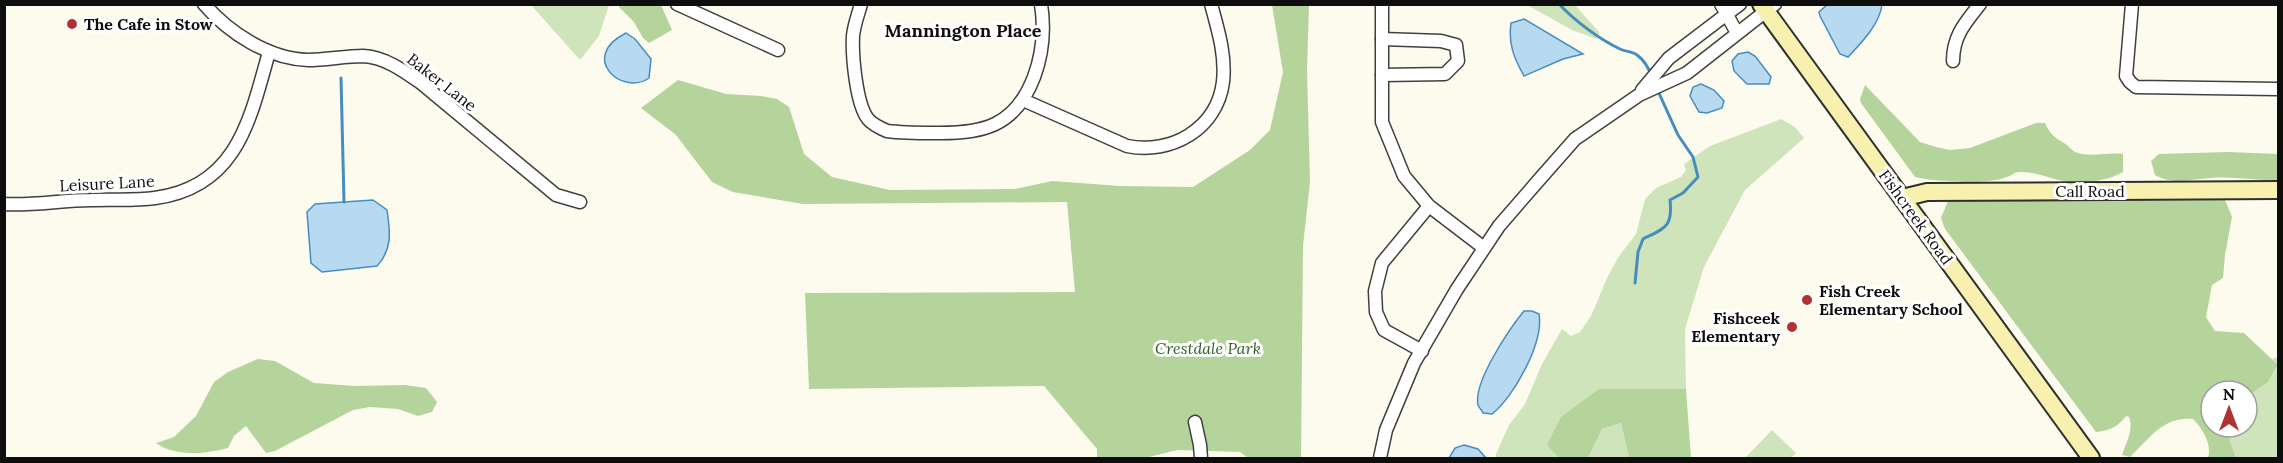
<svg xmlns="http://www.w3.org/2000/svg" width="2283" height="463" viewBox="0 0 2283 463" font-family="Lora,serif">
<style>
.green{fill:#d0e4bb}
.forest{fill:#b4d49c}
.water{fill:#b7daf0;stroke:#458dc0;stroke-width:1.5}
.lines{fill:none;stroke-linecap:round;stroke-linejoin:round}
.stream{stroke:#458dc0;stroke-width:3}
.street-casing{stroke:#404040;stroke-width:15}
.secondary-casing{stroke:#2f2f2f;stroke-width:20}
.street{stroke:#fff;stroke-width:12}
.secondary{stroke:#f7f0af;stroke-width:16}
.poi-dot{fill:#af3237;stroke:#fff;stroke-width:2}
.labels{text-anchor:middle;stroke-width:6;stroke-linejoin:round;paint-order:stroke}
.poi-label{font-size:16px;font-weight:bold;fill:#0d0d0d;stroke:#fff;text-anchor:start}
.street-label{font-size:16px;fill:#0d0d0d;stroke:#fff}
.park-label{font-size:16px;font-style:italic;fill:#2f5e23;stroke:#fff}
.neighbourhood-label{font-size:18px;font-weight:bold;fill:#0d0d0d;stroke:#fff}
</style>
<rect width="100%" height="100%" fill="#fdfbee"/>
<g class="green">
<polygon points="531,5 609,5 599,36 580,60"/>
<polygon points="1527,5 1575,5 1599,32 1597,39 1572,30"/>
<polygon points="1781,119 1795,127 1804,138 1745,190 1704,267 1685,329 1686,389 1599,389 1547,445 1559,458 1496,458 1496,454 1509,425 1525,404 1542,364 1562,329 1571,336 1580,332 1591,316 1608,276 1619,256 1636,234 1645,199 1656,188 1681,177 1686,170 1684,164 1710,146"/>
<polygon points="2278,357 2278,458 2236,458 2230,441 2232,427 2247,427 2247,397 2268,382 2278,366 2272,359"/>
<polygon points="1621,423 1629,458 1588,458 1602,429"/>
<polygon points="1772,430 1796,453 1791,458 1745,458"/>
</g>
<g class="forest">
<polygon points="619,5 661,5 672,30 649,43 643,38 634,22 619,7"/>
<polygon points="1272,5 1309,5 1307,70 1310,182 1303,246 1301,458 1248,458 1240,452 1177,450 1145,458 1097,458 1097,449 1044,386 809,389 805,293 1075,292 1067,202 803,204 733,192 712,182 676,135 641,108 678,80 726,94 761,96 777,99 789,107 804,154 832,177 890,190 1015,189 1052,181 1120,186 1193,187 1250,150 1270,130 1283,72"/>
<path d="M1865 85 1920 142 1936 147 1950 150 1970 148 2036 123H2045C2050 134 2054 137 2064 143 2068 145 2071 150 2075 152 2090 158 2108 152 2123 154V172C2105 183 2071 185 2051 178 2041 175 2031 172 2020 172 2014 172 2013 175 2007 177 2002 179 1995 180 1989 181 1974 183 1930 181 1915 177L1861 103 1860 99Z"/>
<path d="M2228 152 2278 154V180C2256 181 2233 176 2211 178 2193 179 2172 185 2155 175L2151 161 2159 154Z"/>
<path d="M1964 195H2223L2232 217 2225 255 2223 278 2212 285 2206 317 2215 331 2244 333 2278 365 2268 382 2247 397V391H2211V427H2232L2230 441 2236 458H2208C2212 444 2203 429 2193 419 2163 416 2149 439 2130 457L2122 455C2126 442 2134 430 2129 417L2126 416C2119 426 2109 431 2096 432L1945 229 1941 218 1948 201Z"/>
<path d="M258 359 275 361 314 383 355 386 405 385 426 388 437 402 432 412 418 416 398 409 370 407 353 410 275 451 266 453 246 426 234 436 228 448C206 454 175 457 156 443L174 437 196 416 214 382 228 372Z"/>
<polygon points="1599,389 1686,389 1691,458 1629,458 1621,423 1602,429 1588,458 1559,458 1547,445 1561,417"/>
</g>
<g class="water">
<path d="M1828 4 1882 5C1879 25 1862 42 1848 57L1840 54 1820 16 1819 12Z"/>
<path d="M1524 19 1583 54 1563 59 1524 76C1514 58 1508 44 1511 23Z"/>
<path d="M626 33 635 39 651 59 649 78C622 97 578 57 626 33Z"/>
<polygon points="1748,52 1755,56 1771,77 1769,84 1747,84 1734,71 1732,61 1738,54"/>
<polygon points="1701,84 1714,90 1724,101 1722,108 1707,113 1699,112 1690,96 1693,87"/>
<path d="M373 200 387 210C390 231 393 249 377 266L322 272 311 263 307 212 315 204Z"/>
<path d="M1524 311H1532L1539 314C1544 342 1514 397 1492 414L1483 413C1482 410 1479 408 1478 405 1473 382 1510 328 1524 311Z"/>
<polygon points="1464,445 1478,449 1486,458 1449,458 1455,448"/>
</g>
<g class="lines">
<g class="stream">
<path d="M1559 4C1575 21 1599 39 1620 49 1626 52 1632 51 1637 55 1644 60 1647 66 1651 74"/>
<polyline points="341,78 344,202"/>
<path d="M1635 283 1638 252 1643 239C1665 228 1673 227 1670 200L1683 193 1698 177 1693 157 1678 135 1658 91"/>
</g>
<g class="street-casing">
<g id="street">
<path d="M204 4C229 33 269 59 308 60 326 60 345 56 363 56 385 57 404 71 421 83L556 195 580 202"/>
<polyline points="677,4 778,50"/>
<path d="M861 4C858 15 854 25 853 36 852 55 856 104 868 119 873 125 880 128 887 131 903 133 918 133 934 133 982 134 1015 127 1034 77 1043 53 1045 30 1041 4"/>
<polyline points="1382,4 1382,122 1404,176 1429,206 1484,248"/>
<polyline points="1721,4 1737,33"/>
<polyline points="2132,4 2126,76 2130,82 2136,87 2278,89"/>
<polyline points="1382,39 1441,41 1456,45 1458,61 1445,74 1382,75"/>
<path d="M1953 61C1953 36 1965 23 1980 4"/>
<polyline points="1642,90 1669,58 1740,4"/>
<path d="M1023 100 1127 146C1171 155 1217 129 1223 82 1226 55 1218 30 1211 4"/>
<path d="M4 204C33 206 62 200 91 200 112 199 134 201 155 198 237 187 250 120 269 52"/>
<polyline points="1422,351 1384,330 1376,312 1375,291 1382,263 1429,206"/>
<polyline points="1195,422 1200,445 1201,458"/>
<polyline points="1380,458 1386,430 1414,363 1457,289 1499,226 1538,181 1575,139 1639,95 1687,73 1775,4"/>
</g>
</g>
<g class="secondary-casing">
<g id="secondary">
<polyline points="1761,4 2091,458"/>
<polyline points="1902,198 1927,192 2278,190"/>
</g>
</g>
<use href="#street" class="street"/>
<use href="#secondary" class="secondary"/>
</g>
<g class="poi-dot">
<circle cx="72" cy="24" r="6"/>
<circle cx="1807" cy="300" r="6"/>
<circle cx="1792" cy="327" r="6"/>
</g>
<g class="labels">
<g class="poi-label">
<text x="84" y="30">The Cafe in Stow</text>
<text x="1819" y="297">Fish Creek<tspan x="1819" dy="18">Elementary School</tspan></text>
<text x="1780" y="324" text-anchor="end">Fishceek<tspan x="1780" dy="18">Elementary</tspan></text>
</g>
<g class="street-label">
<text transform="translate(442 82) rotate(38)" y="6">Baker Lane</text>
<text transform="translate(107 183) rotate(-3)" y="6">Leisure Lane</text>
<text x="2090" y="197">Call Road</text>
<text transform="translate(1916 217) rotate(54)" y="6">Fishcreek Road</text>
</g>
<g class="park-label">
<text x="1208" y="354">Crestdale Park</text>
</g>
<g class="neighbourhood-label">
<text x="963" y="37">Mannington Place</text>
</g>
</g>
<rect width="2283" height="463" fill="none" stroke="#0d0d0d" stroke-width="12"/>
<g transform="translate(2229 409)"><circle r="28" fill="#ffffff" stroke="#9e9e9e" stroke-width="1.5"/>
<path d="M0-4.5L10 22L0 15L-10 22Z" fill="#af3237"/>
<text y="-9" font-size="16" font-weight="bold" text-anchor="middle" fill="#0d0d0d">N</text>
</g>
</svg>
